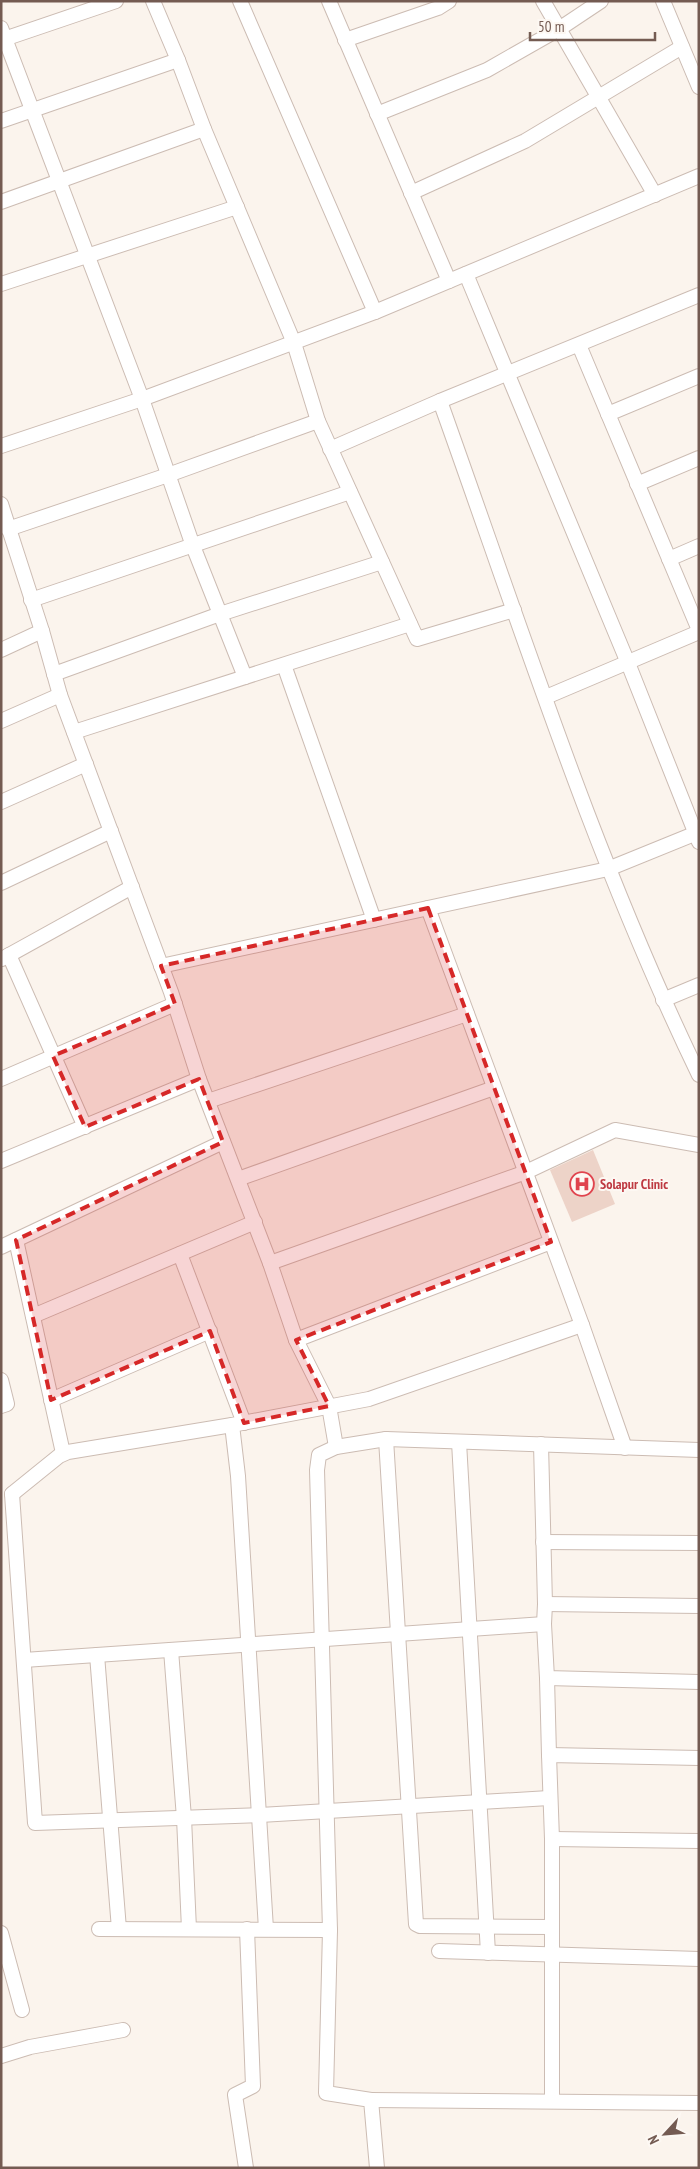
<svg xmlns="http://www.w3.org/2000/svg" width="700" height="2169" viewBox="0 0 700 2169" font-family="'PT Sans Narrow',sans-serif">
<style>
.building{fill:#edd3c8}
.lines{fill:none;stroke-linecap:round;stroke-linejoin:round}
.street-casing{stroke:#ccbcb3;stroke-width:16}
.street{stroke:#fff;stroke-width:14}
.marked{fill:#d62828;fill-opacity:0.2;stroke:#d62828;stroke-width:4;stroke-dasharray:10 6;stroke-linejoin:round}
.labels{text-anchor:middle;stroke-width:4;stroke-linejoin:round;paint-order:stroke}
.health-label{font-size:14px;font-weight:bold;fill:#be3a42;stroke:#fdf8f3;text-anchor:start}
</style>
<rect width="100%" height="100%" fill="#fbf4ed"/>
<polygon class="building" points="593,1150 615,1204 572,1222 550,1170"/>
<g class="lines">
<g class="street-casing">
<g id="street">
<polyline points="153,1 178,60 204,129 294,343 318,421 417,639 514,610"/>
<polyline points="240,1 375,312"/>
<polyline points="329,1 449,281"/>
<polyline points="543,1 655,195"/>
<polyline points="663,1 699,87"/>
<polyline points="1,28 142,399 193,546 245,677"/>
<polyline points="1,40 116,1"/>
<polyline points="345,40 438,8 449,1"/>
<polyline points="377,114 487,70 559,29 601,1"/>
<polyline points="1,121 178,60"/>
<polyline points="411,193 525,141 682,47"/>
<polyline points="1,202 204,129"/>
<polyline points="466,274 628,663 699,842"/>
<polyline points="1,284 237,207"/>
<path d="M699 295 440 401C521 627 594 858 699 1075"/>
<polyline points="579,345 699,630"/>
<polyline points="608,414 699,376"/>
<polyline points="1,446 142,399 375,312 699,176"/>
<polyline points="330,449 440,401"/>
<polyline points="637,484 699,458"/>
<polyline points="1,504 42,631"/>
<polyline points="8,529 168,475 318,421"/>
<polyline points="669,559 699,546"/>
<polyline points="31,600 350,492"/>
<polyline points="1,650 42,631 60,695"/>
<polyline points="284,665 374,920"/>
<polyline points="54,674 220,614 382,562"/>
<polyline points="546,697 699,632"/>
<polyline points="1,721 60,695 171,992 199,1079 270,1263 296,1340 329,1406 336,1447"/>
<polyline points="74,732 410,624"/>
<polyline points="1,802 86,764"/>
<polyline points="1,883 111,831"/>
<polyline points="428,908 582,1325 625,1448"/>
<polyline points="9,955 85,1127"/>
<polyline points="2,959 132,887"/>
<polyline points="161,966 608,869 699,832"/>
<polyline points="663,1000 699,985"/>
<polyline points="1,1079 175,1004"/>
<polyline points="208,1101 467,1014"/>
<polyline points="1,1161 199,1079"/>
<polyline points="238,1179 494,1088"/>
<polyline points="16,1240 63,1453"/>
<polyline points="1,1247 223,1142"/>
<polyline points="180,1254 244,1423"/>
<polyline points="270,1263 526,1172 615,1130 699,1145"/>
<polyline points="33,1316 255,1222"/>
<polyline points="296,1340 551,1242"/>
<polyline points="1,1380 7,1404 1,1406"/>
<polyline points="51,1400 210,1331"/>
<polyline points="232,1425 238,1476 266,1929"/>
<polyline points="386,1439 416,1924 420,1926 551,1927"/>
<polyline points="459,1442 488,1953"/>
<polyline points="12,1494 35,1823 260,1815 549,1798"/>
<polyline points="12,1494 59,1456 68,1452 232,1425 369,1399 582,1325"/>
<polyline points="543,1542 699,1543"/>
<polyline points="545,1604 699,1606"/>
<polyline points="544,1624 547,1678 699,1682"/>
<polyline points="171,1650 184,1818 189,1929"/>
<polyline points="97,1655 119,1929"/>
<polyline points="24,1660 544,1624 545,1604 541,1444"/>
<polyline points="547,1678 549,1755"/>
<polyline points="552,1839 699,1841"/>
<polyline points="99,1929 330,1930"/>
<polyline points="1,1933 22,2010"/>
<polyline points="439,1951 699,1959"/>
<polyline points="1,2056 30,2047 123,2030"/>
<polyline points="371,2100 699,2103"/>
<polyline points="552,2101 552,1839 549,1755 699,1758"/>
<polyline points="246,2168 235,2095 253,2086 247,1929"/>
<polyline points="377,2168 371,2100 326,2093 330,1930 317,1470 319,1455 336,1447 386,1439 699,1450"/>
</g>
</g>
<use href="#street" class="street"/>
</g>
<path class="marked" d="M428 908 551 1242 296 1340 329 1406 244 1423 210 1331 51 1400 16 1240 223 1142 199 1079 85 1127 53 1056 175 1004 161 966Z"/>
<defs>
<g id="hospital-ring" transform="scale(1.25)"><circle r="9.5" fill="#fdf8f3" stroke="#e0444e" stroke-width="1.5"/><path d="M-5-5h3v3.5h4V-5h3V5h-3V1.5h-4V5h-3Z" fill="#e0444e"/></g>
</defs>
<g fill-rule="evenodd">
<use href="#hospital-ring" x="582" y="1184"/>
</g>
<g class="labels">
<g class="health-label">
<text x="600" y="1189">Solapur Clinic</text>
</g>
</g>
<rect width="700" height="2169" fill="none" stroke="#745b52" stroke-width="5"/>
<g transform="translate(665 2134) rotate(244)" stroke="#fdf8f3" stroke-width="4" paint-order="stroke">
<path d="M0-4L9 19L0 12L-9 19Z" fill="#745b52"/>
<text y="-8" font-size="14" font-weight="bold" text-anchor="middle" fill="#745b52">N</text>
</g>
<path d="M530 32v8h125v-8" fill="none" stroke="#745b52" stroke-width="2.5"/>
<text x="538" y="32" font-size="15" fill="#745b52" stroke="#fdf8f3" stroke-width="4" paint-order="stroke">50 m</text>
</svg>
